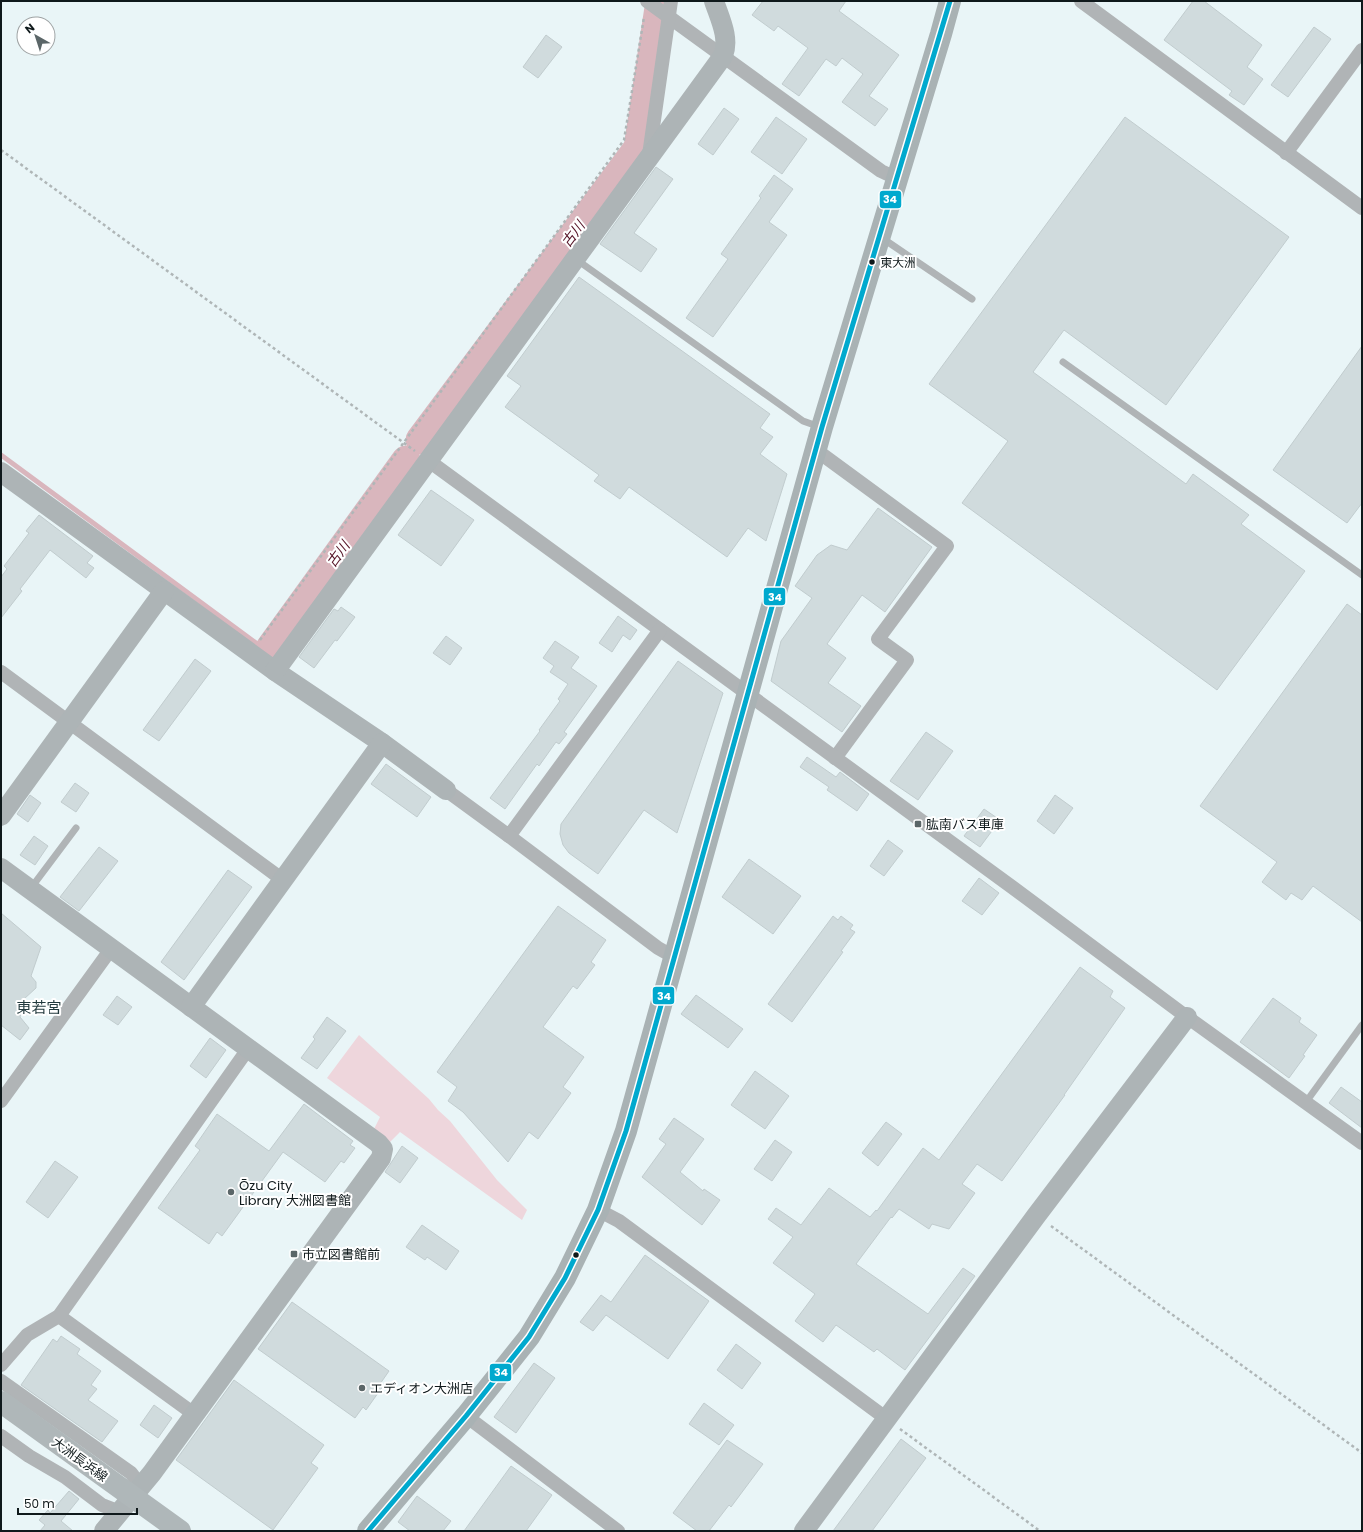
<svg xmlns="http://www.w3.org/2000/svg" width="1363" height="1532" viewBox="0 0 1363 1532" font-family="Poppins,'Noto Sans JP',sans-serif">
<style>
.green{fill:#eed6dc}
.lines{fill:none;stroke-linecap:round;stroke-linejoin:round}
.stream{stroke:#d9b6bd;stroke-width:5}
.river{stroke:#d9b6bd;stroke-width:29}
.building{fill:#d0dbdd;stroke:#c1ccce}
.path{stroke:#afb6b7;stroke-width:2.5;stroke-dasharray:3 3;stroke-linecap:butt}
.lane{stroke:#b0b4b6;stroke-width:7}
.street{stroke:#b0b4b6;stroke-width:14}
.secondary{stroke:#adb4b6;stroke-width:20}
.primary{stroke:#afb7b9;stroke-width:22}
.highway{stroke:#a9b2b4;stroke-width:22}
.bus-1-casing{stroke:#fff;stroke-width:8}
.bus-1{stroke:#00a9ce;stroke-width:5}
.bus-dot{fill:#0f191b;stroke:#fff;stroke-width:1.5}
.poi-dot{fill:#5b6668;stroke:#fff;stroke-width:1.5}
.labels{text-anchor:middle;stroke-width:4;stroke-linejoin:round;paint-order:stroke}
.bus-label{font-size:12px;fill:#0f191b;stroke:#fff;text-anchor:start}
.poi-label{font-size:13px;fill:#0f191b;stroke:#fff;text-anchor:start}
.street-label{font-size:13px;fill:#0f191b;stroke:#fff}
.water-label{font-size:14px;font-style:italic;fill:#531124;stroke:#fff}
.quarter-label{font-size:15px;fill:#233a3e;stroke:#fff}
.line-badge{stroke:#fff;stroke-width:1.5}
.badge-label{font-size:11px;text-anchor:middle;font-weight:bold;fill:#fff}
</style>
<rect width="100%" height="100%" fill="#e9f5f7"/>
<polygon class="green" points="359,1035 429,1099 438,1110 450,1121 497,1180 527,1210 522,1220 400,1132 386,1146 373,1131 380,1117 327,1078"/>
<g class="lines">
<polyline class="stream" points="1,455 256,643 270,648"/>
<g class="river">
<polyline points="420,440 638,148 660,1"/>
<polyline points="270,648 406,460"/>
</g>
</g>
<g class="building">
<polygon points="763,1 846,1 839,11 899,55 869,96 888,109 875,126 842,102 863,74 842,58 836,66 826,59 799,96 782,84 808,48 778,26 774,31 752,15"/>
<polygon points="1193,1 1204,1 1262,45 1247,67 1263,79 1244,105 1229,95 1232,91 1164,40"/>
<polygon points="1314,27 1331,39 1288,97 1271,85"/>
<polygon points="546,35 562,47 538,78 523,67"/>
<polygon points="724,108 739,119 713,155 698,144"/>
<polygon points="776,117 807,139 782,174 751,152"/>
<polygon points="1125,117 1289,237 1166,405 1064,330 1033,372 1186,484 1193,474 1249,515 1241,524 1305,571 1217,690 962,503 1008,441 929,384"/>
<polygon points="656,167 673,179 634,233 657,249 641,272 600,244"/>
<polygon points="774,175 793,189 769,222 787,235 713,337 686,318 728,259 721,254 761,198 759,196"/>
<polygon points="579,277 770,414 760,428 773,437 760,454 787,474 766,541 748,528 727,557 629,487 620,499 594,481 599,475 505,407 521,386 507,376"/>
<polygon points="1362,346 1362,503 1347,523 1273,470"/>
<polygon points="431,490 474,520 441,566 398,535"/>
<polygon points="878,508 932,547 885,612 862,595 827,644 846,658 828,683 861,706 842,732 771,681 781,641 812,598 795,586 817,555 831,545 847,550"/>
<polygon points="39,515 93,556 87,563 94,568 86,578 50,550 20,589 22,591 1,618 1,577 7,569 4,566 29,533 26,531"/>
<polygon points="1347,604 1362,615 1362,922 1313,886 1302,900 1291,893 1286,900 1262,882 1277,862 1200,806"/>
<polygon points="341,607 355,617 337,641 335,640 314,668 299,657 334,609 338,611"/>
<polygon points="618,616 637,630 630,640 623,635 612,652 599,643"/>
<polygon points="446,636 462,648 450,665 433,653"/>
<polygon points="555,641 579,657 571,668 597,686 564,732 567,734 559,744 556,742 539,766 537,764 505,809 490,798 540,731 539,730 560,701 558,699 568,684 550,672 554,666 543,658"/>
<polygon points="195,659 211,671 159,741 143,730"/>
<polygon points="678,661 723,693 677,833 644,810 598,874 569,853 563,845 560,834 561,824"/>
<polygon points="926,732 953,751 918,800 890,781"/>
<polygon points="807,757 836,777 840,772 869,794 857,811 827,790 829,787 800,767"/>
<polygon points="386,764 431,797 417,817 371,784"/>
<polygon points="75,783 89,793 76,812 61,802"/>
<polygon points="30,795 41,803 28,822 17,814"/>
<polygon points="1055,795 1073,808 1054,834 1037,821"/>
<polygon points="984,809 1000,820 980,847 964,836"/>
<polygon points="34,836 48,846 35,865 20,855"/>
<polygon points="888,840 903,851 884,876 870,866"/>
<polygon points="99,847 118,861 79,911 60,897"/>
<polygon points="749,859 801,896 773,934 722,897"/>
<polygon points="228,870 252,887 184,980 161,962"/>
<polygon points="979,878 999,893 982,915 962,901"/>
<polygon points="558,906 606,940 591,962 595,965 577,989 573,986 543,1027 584,1057 563,1087 571,1093 538,1139 529,1132 508,1162 463,1112 448,1101 457,1087 437,1072"/>
<polygon points="1,913 41,947 31,976 36,982 36,988 24,999 20,1017 29,1028 20,1040 1,1025"/>
<polygon points="833,916 838,920 841,916 853,925 850,929 855,932 841,951 843,952 792,1022 768,1004"/>
<polygon points="1080,967 1113,991 1110,997 1125,1008 1064,1095 1065,1095 1002,1181 977,1164 962,1184 975,1193 949,1229 932,1224 929,1229 899,1209 892,1218 891,1217 856,1264 928,1314 963,1268 975,1276 905,1370 877,1349 874,1352 836,1325 823,1342 795,1321 815,1294 773,1263 793,1237 768,1219 776,1208 801,1225 829,1188 870,1217 876,1210 877,1211 923,1148 939,1160"/>
<polygon points="696,995 743,1029 728,1048 681,1014"/>
<polygon points="117,996 132,1007 118,1025 103,1015"/>
<polygon points="1273,998 1301,1018 1299,1022 1317,1035 1303,1055 1305,1056 1289,1078 1240,1042"/>
<polygon points="327,1017 346,1031 317,1069 301,1058 315,1039 313,1037"/>
<polygon points="210,1038 226,1050 206,1078 190,1066"/>
<polygon points="755,1071 789,1096 765,1129 731,1105"/>
<polygon points="1341,1087 1362,1102 1362,1128 1329,1103"/>
<polygon points="304,1104 353,1141 350,1145 355,1148 344,1163 341,1161 325,1182 283,1152 222,1236 217,1232 209,1244 158,1208 200,1150 195,1146 217,1114 269,1151"/>
<polygon points="674,1118 704,1139 680,1172 703,1191 704,1189 720,1200 702,1225 684,1211 642,1177 666,1144 659,1139"/>
<polygon points="886,1122 902,1134 878,1166 862,1153"/>
<polygon points="775,1140 792,1152 772,1181 754,1169"/>
<polygon points="402,1146 418,1158 400,1183 385,1172"/>
<polygon points="55,1161 78,1177 48,1218 26,1202"/>
<polygon points="422,1225 459,1251 446,1270 427,1257 425,1260 406,1247"/>
<polygon points="645,1255 709,1301 668,1359 606,1315 593,1331 580,1322 601,1295 611,1302"/>
<polygon points="292,1302 389,1371 380,1384 383,1386 366,1410 363,1407 355,1418 258,1349"/>
<polygon points="61,1336 80,1349 77,1354 101,1371 91,1385 97,1389 88,1400 118,1421 102,1442 21,1385 53,1339 57,1342"/>
<polygon points="736,1344 761,1363 742,1389 717,1370"/>
<polygon points="534,1363 555,1378 516,1433 494,1417"/>
<polygon points="234,1380 324,1445 311,1463 318,1468 273,1530 176,1460"/>
<polygon points="704,1403 734,1425 719,1445 689,1424"/>
<polygon points="154,1405 172,1418 158,1438 140,1425"/>
<polygon points="901,1439 926,1458 872,1531 833,1531"/>
<polygon points="727,1440 763,1464 731,1507 729,1505 709,1531 697,1531 673,1513"/>
<polygon points="511,1466 552,1495 526,1531 464,1531"/>
<polygon points="69,1491 79,1499 61,1521 73,1531 40,1531 45,1525 39,1520 48,1510 50,1513"/>
<polygon points="417,1496 451,1521 443,1531 410,1531 398,1522"/>
</g>
<g class="lines">
<g class="path">
<polyline points="1,150 415,451"/>
<polyline points="260,640 624,140 644,17"/>
<polyline points="1051,1226 1362,1453"/>
<polyline points="900,1429 1040,1531"/>
</g>
<g class="lane">
<polyline points="882,238 972,299"/>
<polyline points="577,260 803,421 820,427"/>
<polyline points="1063,362 1362,575"/>
<polyline points="31,888 76,828"/>
<polyline points="1306,1102 1362,1025"/>
</g>
<g class="street">
<polyline points="647,1 881,171 896,178"/>
<polyline points="1081,1 1362,208"/>
<polyline points="1286,153 1362,50"/>
<polyline points="649,155 671,1"/>
<polyline points="816,450 947,546 878,639 907,660 835,758"/>
<polyline points="429,461 1012,887 1187,1017 1362,1143"/>
<polyline points="1,672 283,880"/>
<polyline points="446,790 509,836 660,630"/>
<polyline points="509,836 658,948 674,957"/>
<polyline points="1,1101 111,949"/>
<polyline points="598,1210 619,1221 887,1419"/>
<polyline points="59,1316 194,1414"/>
<polyline points="1,1365 27,1335 59,1316 248,1049"/>
<polyline points="1,1381 131,1473 141,1486"/>
<polyline points="466,1416 618,1531"/>
<polyline points="1,1436 29,1456 65,1477 102,1505 120,1512"/>
</g>
<g class="secondary">
<polyline points="1,472 275,671 382,743 446,790"/>
<path d="M275 671 723 56C730 38 720 19 714 1"/>
<polyline points="1,816 164,591"/>
<polyline points="1,868 378,1143 383,1149 381,1158 152,1473 104,1531"/>
<polyline points="191,1007 382,743"/>
<polyline points="804,1531 1036,1216 1187,1017"/>
</g>
<polyline class="primary" points="1,1402 180,1531"/>
<polyline class="highway" points="368,1531 466,1416 529,1337 565,1278 598,1210 626,1131 822,427 941,34 950,1"/>
<g class="bus-1-casing">
<polyline id="bus-1" points="368,1531 466,1416 529,1337 565,1278 598,1210 626,1131 822,427 950,1"/>
</g>
<use href="#bus-1" class="bus-1"/>
</g>
<g class="bus-dot">
<circle cx="872" cy="262" r="3.5"/>
<circle cx="576" cy="1255" r="3.5"/>
</g>
<g class="poi-dot">
<rect x="914" y="820" width="8" height="8" rx="2"/>
<circle cx="231" cy="1192" r="4"/>
<rect x="290" y="1250" width="8" height="8" rx="2"/>
<circle cx="362" cy="1388" r="4"/>
</g>
<g class="labels">
<g class="bus-label">
<text x="880" y="267">東大洲</text>
</g>
<g class="poi-label">
<text x="926" y="829">肱南バス車庫</text>
<text x="239" y="1190">Ōzu City<tspan x="239" dy="15">Library 大洲図書館</tspan></text>
<text x="302" y="1259">市立図書館前</text>
<text x="370" y="1393">エディオン大洲店</text>
</g>
<g class="street-label">
<text transform="translate(80 1459) rotate(36)" y="5">大洲長浜線</text>
</g>
<g class="water-label">
<text transform="translate(573 234) rotate(-53)" y="5">古川</text>
<text transform="translate(338 554) rotate(-54)" y="5">古川</text>
</g>
<g class="quarter-label">
<text x="39" y="1013">東若宮</text>
</g>
</g>
<g class="line-badge">
<rect x="879" y="190" width="23" height="19" rx="4" fill="#00a9ce"/>
<rect x="763" y="587" width="23" height="19" rx="4" fill="#00a9ce"/>
<rect x="652" y="986" width="23" height="19" rx="4" fill="#00a9ce"/>
<rect x="489" y="1363" width="23" height="19" rx="4" fill="#00a9ce"/>
</g>
<g class="badge-label">
<text x="890" y="203">34</text>
<text x="775" y="601">34</text>
<text x="664" y="1000">34</text>
<text x="501" y="1376">34</text>
</g>
<rect width="1363" height="1532" fill="none" stroke="#0f191b" stroke-width="4"/>
<g transform="translate(36 36) rotate(321)"><circle r="19" fill="#ffffff" stroke="#9fa3a4"/>
<path d="M0-3L7 15L0 10L-7 15Z" fill="#5b6668"/>
<text y="-6" font-size="11" font-weight="bold" text-anchor="middle" fill="#0f191b">N</text>
</g>
<path d="M18 1508v6h119v-6" fill="none" stroke="#0f191b" stroke-width="2"/>
<text x="24" y="1508" font-size="12" fill="#0f191b" stroke="#ffffff" stroke-width="3" paint-order="stroke">50 m</text>
</svg>
